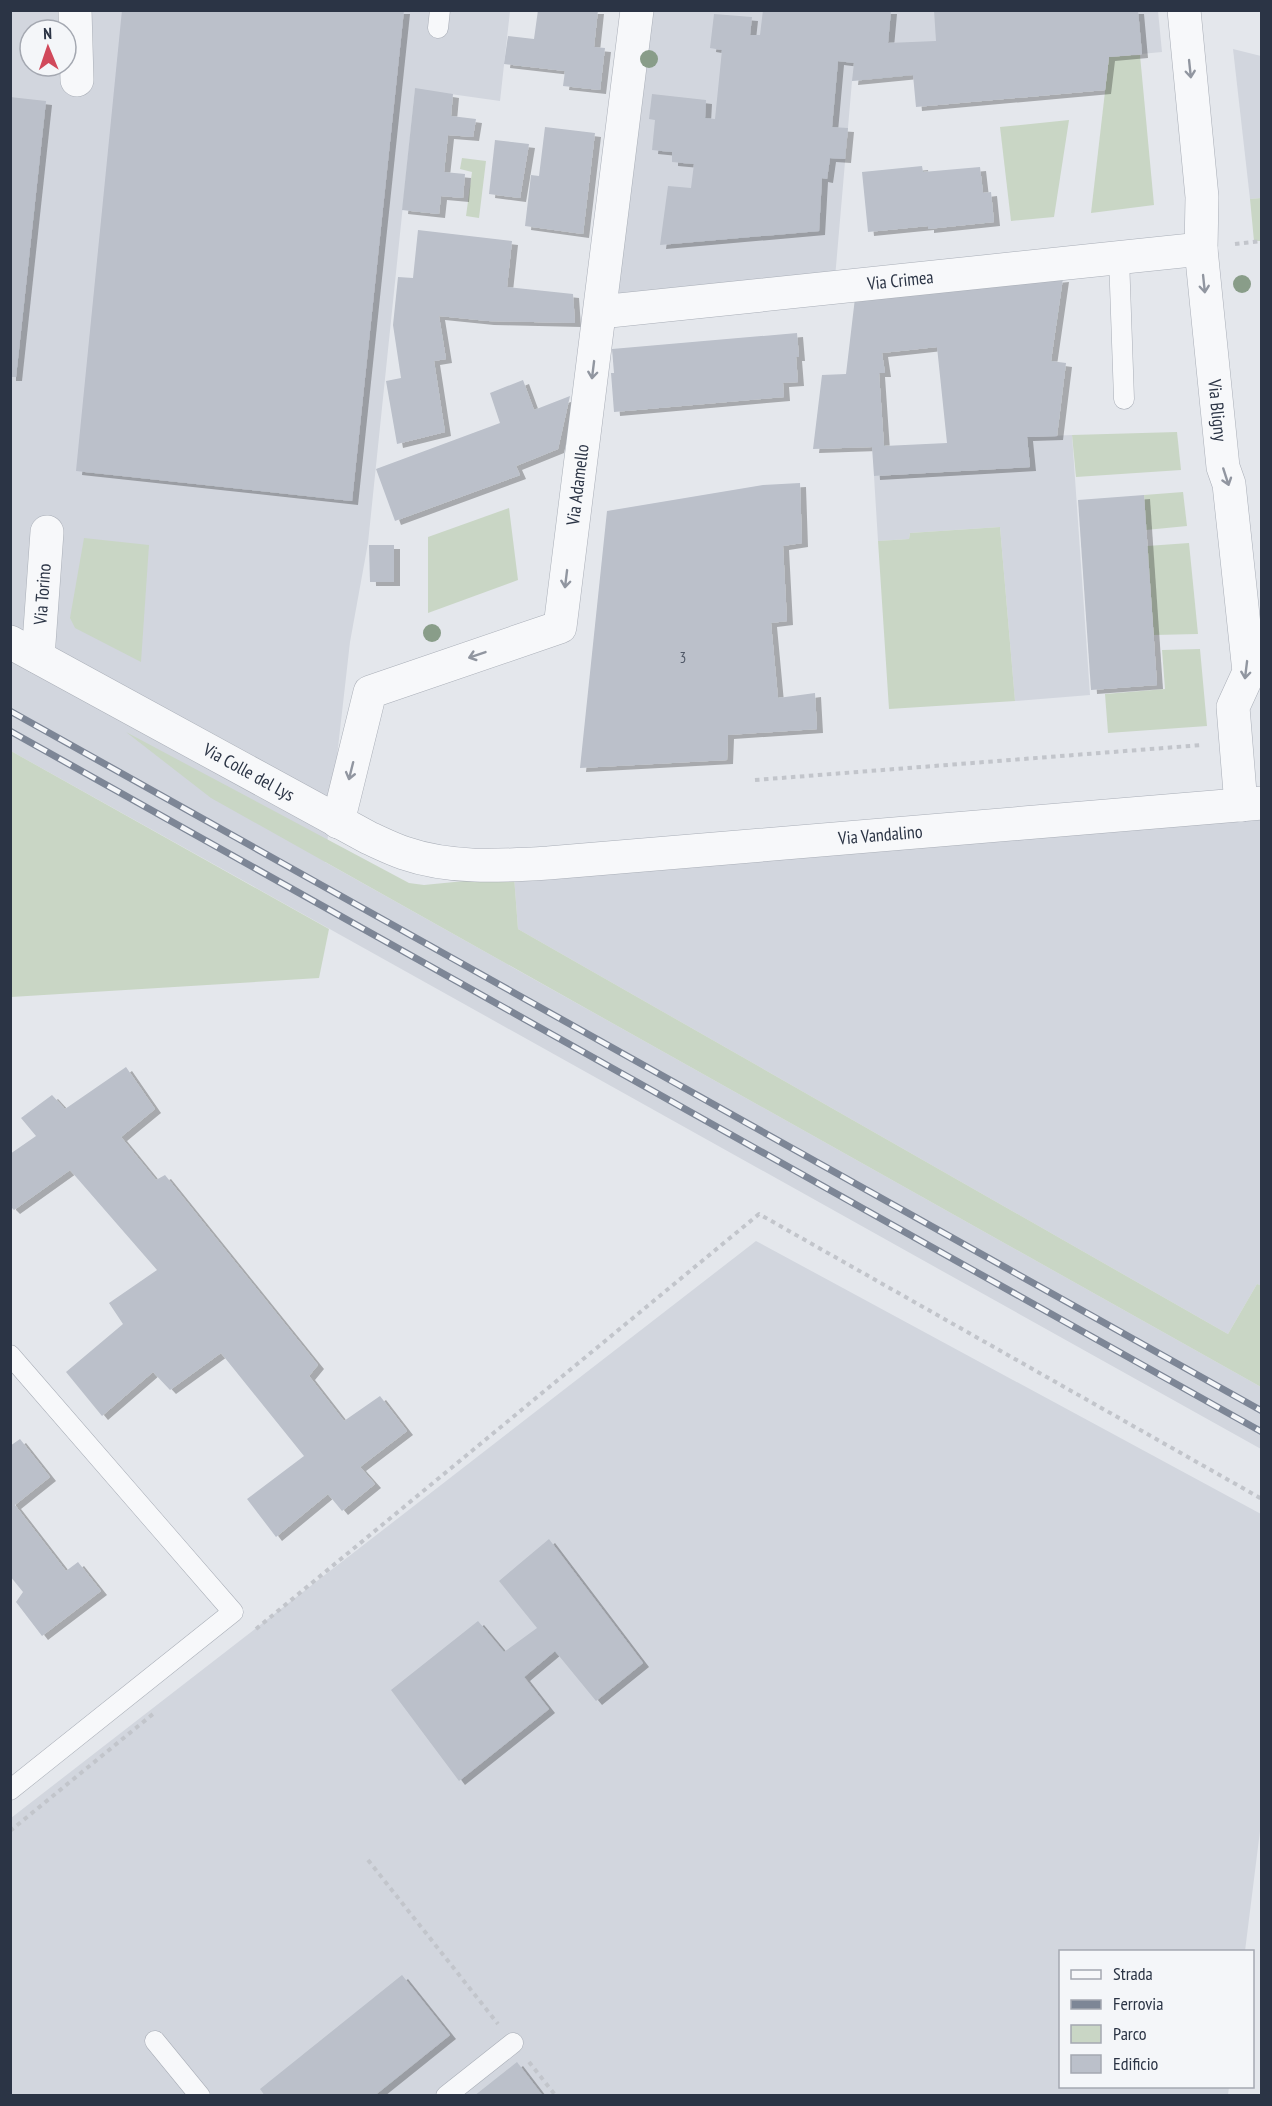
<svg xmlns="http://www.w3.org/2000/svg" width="1272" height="2106" viewBox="0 0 1272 2106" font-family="'PT Sans Narrow',sans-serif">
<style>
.built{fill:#d2d6de;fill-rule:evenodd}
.green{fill:#c9d6c5}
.building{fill:#bbc0ca;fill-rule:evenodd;filter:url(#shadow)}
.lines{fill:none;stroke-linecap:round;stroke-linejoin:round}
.lane-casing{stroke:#a9aeb7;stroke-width:21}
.street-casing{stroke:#a9aeb7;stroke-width:34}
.path{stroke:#c2c5cb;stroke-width:4;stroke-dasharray:4.5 4.5;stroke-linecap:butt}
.lane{stroke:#f7f8fa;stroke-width:20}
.street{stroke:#f7f8fa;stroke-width:33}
.rail-casing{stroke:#7d8696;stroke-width:7}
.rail{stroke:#f4f6f9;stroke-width:4.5;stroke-dasharray:14;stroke-linecap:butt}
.tree{fill:#899d89}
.oneway{stroke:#9196a0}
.labels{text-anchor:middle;stroke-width:4.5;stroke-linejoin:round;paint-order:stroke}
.number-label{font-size:15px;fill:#4f5766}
.street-label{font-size:18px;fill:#2b3445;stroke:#f4f6f9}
</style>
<defs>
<filter id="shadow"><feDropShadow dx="6" dy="4" stdDeviation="0" flood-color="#0004"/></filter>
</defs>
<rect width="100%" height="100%" fill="#e4e7ec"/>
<g class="built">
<path d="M10 11H510L500 101 415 89 368 543 350 642 325 862 1261 1387V1449L11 751ZM30 30H66V66H30Z"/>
<polygon points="649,11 1158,11 1162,52 852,81 835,278 607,302"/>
<polygon points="1233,49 1261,56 1261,198 1250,199"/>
<polygon points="1072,435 1090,695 1015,701 1000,527 910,533 909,539 878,541 874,476 1030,467 1027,437"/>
<polygon points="1261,810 1261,1286 1257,1284 1228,1334 518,929 514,876"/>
<polygon points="756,1241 1261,1514 1262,1815 1245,1951 1060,1952 1060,2086 1229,2087 1228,2095 11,2096 11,1818"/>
</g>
<g class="green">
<polygon points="1140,55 1154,205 1091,213 1109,57"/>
<polygon points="1069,120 1054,217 1011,221 1000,127"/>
<polygon points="462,158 486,161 479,218 466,216 472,172 460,169"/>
<polygon points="1261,198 1261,241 1254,241 1250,199"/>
<polygon points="1177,432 1181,470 1076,477 1072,435"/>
<polygon points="1183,492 1187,526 1146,530 1144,495"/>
<polygon points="509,508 518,580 428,613 428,537"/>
<polygon points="1000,527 1015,701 889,709 878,541 909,539 910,533"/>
<polygon points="84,538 149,545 141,662 75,628 70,618"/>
<polygon points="1189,543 1198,634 1154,635 1147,546"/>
<polygon points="1200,649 1207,726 1108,733 1105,694 1165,689 1162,650"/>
<polygon points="126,732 409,883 424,885 514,876 518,929 1228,1334 1257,1284 1262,1286 1261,1387 211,798"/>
<polygon points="11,751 329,929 319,978 11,997"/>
</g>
<g class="building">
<polygon points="122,10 404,10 352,501 76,471"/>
<polygon points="538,10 598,10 594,47 605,48 600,90 563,86 565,71 504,64 508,36 534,39"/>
<polygon points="763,10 891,10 888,43 936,41 934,10 1138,10 1142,54 1109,57 1105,90 916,107 913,75 852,81 854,63 838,61 832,127 848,128 845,159 830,158 827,179 822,178 819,231 660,245 668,186 691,188 694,164 672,162 672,152 652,150 655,120 649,119 652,94 706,100 705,118 715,119 722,50 710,48 714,14 752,17 750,35 760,35"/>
<polygon points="415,88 453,94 451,116 476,119 473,137 448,135 444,172 465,174 463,198 441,196 439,214 402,210"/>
<polygon points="10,97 46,101 16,377 10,377"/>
<polygon points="545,127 595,133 583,234 525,226 531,175 539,176"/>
<polygon points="495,140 529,144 520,198 489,194"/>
<polygon points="922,166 923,172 980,167 983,193 991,192 994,222 928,229 928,226 868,232 862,172"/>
<polygon points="418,230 512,241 507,287 573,294 575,323 488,321 439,316 446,359 434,361 445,432 397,444 386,381 401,378 393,325 398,277 413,278"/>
<path d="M1063 278 1051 361 1066 363 1057 436 1027 437 1030 467 874 476 872 447 813 449 822 375 846 374 855 298ZM937 347 947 443 884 446 879 373H885L882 353Z"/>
<polygon points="797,333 799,357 796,357 798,382 783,383 784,397 614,412 611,373 614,373 612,349"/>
<polygon points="523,380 534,410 570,396 558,449 516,466 520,475 395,521 376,469 500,423 490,393"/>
<polygon points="800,483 802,543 783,546 787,621 771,623 778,698 815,693 817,729 728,735 727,760 580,768 607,511 763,485"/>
<polygon points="1144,495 1157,685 1091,690 1078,500"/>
<polygon points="369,545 394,545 394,582 370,582"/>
<polygon points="126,1067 155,1109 121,1137 156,1180 165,1175 318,1365 309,1376 344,1421 380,1396 407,1431 360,1467 375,1484 342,1511 328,1494 276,1537 247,1499 304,1456 221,1353 170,1390 153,1372 102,1416 66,1372 123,1324 109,1303 157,1270 70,1170 14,1210 10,1206 10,1154 36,1136 21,1118 52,1095 65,1109"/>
<polygon points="20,1439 50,1477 15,1505 66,1571 78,1562 101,1591 42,1636 16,1602 23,1592 10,1576 10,1446"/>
<polygon points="549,1539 643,1663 596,1701 555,1651 524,1677 549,1709 459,1781 391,1690 478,1621 504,1652 537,1628 499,1581"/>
<polygon points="402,1975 450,2035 374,2096 265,2096 260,2089"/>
<polygon points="517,2062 543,2096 474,2096"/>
</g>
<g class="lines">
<g class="lane-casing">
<g id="lane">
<polyline points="438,28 440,10"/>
<polyline points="1119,257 1124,399"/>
<polyline points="10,1355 233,1612 10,1790"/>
<polyline points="155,2041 200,2096"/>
<polyline points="446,2096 513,2043"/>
</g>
</g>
<g class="street-casing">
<g id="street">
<polyline points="75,10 77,80"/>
<path id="s1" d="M1184 10 1202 197 1201 249 1223 467 1229 484 1249 672 1233 707 1241 805"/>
<path id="s2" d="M600 312 1201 249"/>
<path id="s3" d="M10 642 369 838C380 843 392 849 404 853 450 869 499 866 548 863L1262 803"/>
<path id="s4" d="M38 657 47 532"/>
<path id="s5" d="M338 822 370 692 560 627 637 10"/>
</g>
</g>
<g class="path">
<polyline points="1235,244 1262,241"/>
<polyline points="755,780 1202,745"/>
<polyline points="256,1629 759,1214 1262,1499"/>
<polyline points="10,1831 153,1714"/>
<polyline points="368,1860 498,2024"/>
<polyline points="529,2062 556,2096"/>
</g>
<use href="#lane" class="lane"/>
<use href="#street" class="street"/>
<g class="rail-casing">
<g id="rail">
<polyline points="10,711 1262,1411"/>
<polyline points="10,731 1262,1432"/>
</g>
</g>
<use href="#rail" class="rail"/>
</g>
<g class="tree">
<circle cx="649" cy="59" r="9"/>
<circle cx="1242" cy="284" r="9"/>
<circle cx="432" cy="633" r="9"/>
</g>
<defs><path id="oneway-shaft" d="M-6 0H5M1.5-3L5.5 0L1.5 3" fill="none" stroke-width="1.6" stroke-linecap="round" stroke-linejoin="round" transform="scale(1.5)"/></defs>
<g class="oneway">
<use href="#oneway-shaft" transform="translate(1190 69) rotate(84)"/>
<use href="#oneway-shaft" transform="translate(1204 284) rotate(84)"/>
<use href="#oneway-shaft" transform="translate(593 370) rotate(97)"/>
<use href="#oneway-shaft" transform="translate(1226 477) rotate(72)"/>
<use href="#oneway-shaft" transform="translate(566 579) rotate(97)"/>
<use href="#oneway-shaft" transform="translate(477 655) rotate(161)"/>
<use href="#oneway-shaft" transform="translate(1246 670) rotate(97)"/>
<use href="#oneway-shaft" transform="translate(351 771) rotate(104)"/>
</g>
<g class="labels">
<g class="number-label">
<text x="683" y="663">3</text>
</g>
<g class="street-label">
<text dy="6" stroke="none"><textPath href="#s2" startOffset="302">Via Crimea</textPath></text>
<text dy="6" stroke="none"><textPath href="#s1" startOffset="402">Via Bligny</textPath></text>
<text dy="6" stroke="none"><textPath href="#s5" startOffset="478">Via Adamello</textPath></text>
<text dy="6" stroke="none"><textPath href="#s4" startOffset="63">Via Torino</textPath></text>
<text dy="6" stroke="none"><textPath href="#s3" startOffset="272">Via Colle del Lys</textPath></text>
<text dy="6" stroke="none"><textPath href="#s3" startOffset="926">Via Vandalino</textPath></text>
</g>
</g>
<rect width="1272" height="2106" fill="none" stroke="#2b3445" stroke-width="24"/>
<rect x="1059" y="1950" width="195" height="138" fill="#f4f6f9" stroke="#a4a8b1" stroke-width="1.5"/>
<rect x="1071" y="1970" width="30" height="9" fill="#f7f8fa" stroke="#a4a8b1" stroke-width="1.5"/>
<text x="1113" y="1980" font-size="18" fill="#2b3445">Strada</text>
<rect x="1071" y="2000" width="30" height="9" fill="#7d8696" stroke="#a4a8b1" stroke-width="1.5"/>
<text x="1113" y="2010" font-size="18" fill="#2b3445">Ferrovia</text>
<rect x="1071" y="2025" width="30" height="18" fill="#c9d6c5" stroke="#a4a8b1" stroke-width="1.5"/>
<text x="1113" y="2040" font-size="18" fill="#2b3445">Parco</text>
<rect x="1071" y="2055" width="30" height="18" fill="#bbc0ca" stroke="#a4a8b1" stroke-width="1.5"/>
<text x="1113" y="2070" font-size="18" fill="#2b3445">Edificio</text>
<g transform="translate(48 48) rotate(358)"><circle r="28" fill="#f4f6f9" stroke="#a4a8b1" stroke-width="1.5"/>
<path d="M0-4.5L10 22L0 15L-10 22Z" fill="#d1495b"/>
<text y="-9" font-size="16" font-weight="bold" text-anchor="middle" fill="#2b3445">N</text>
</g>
</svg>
